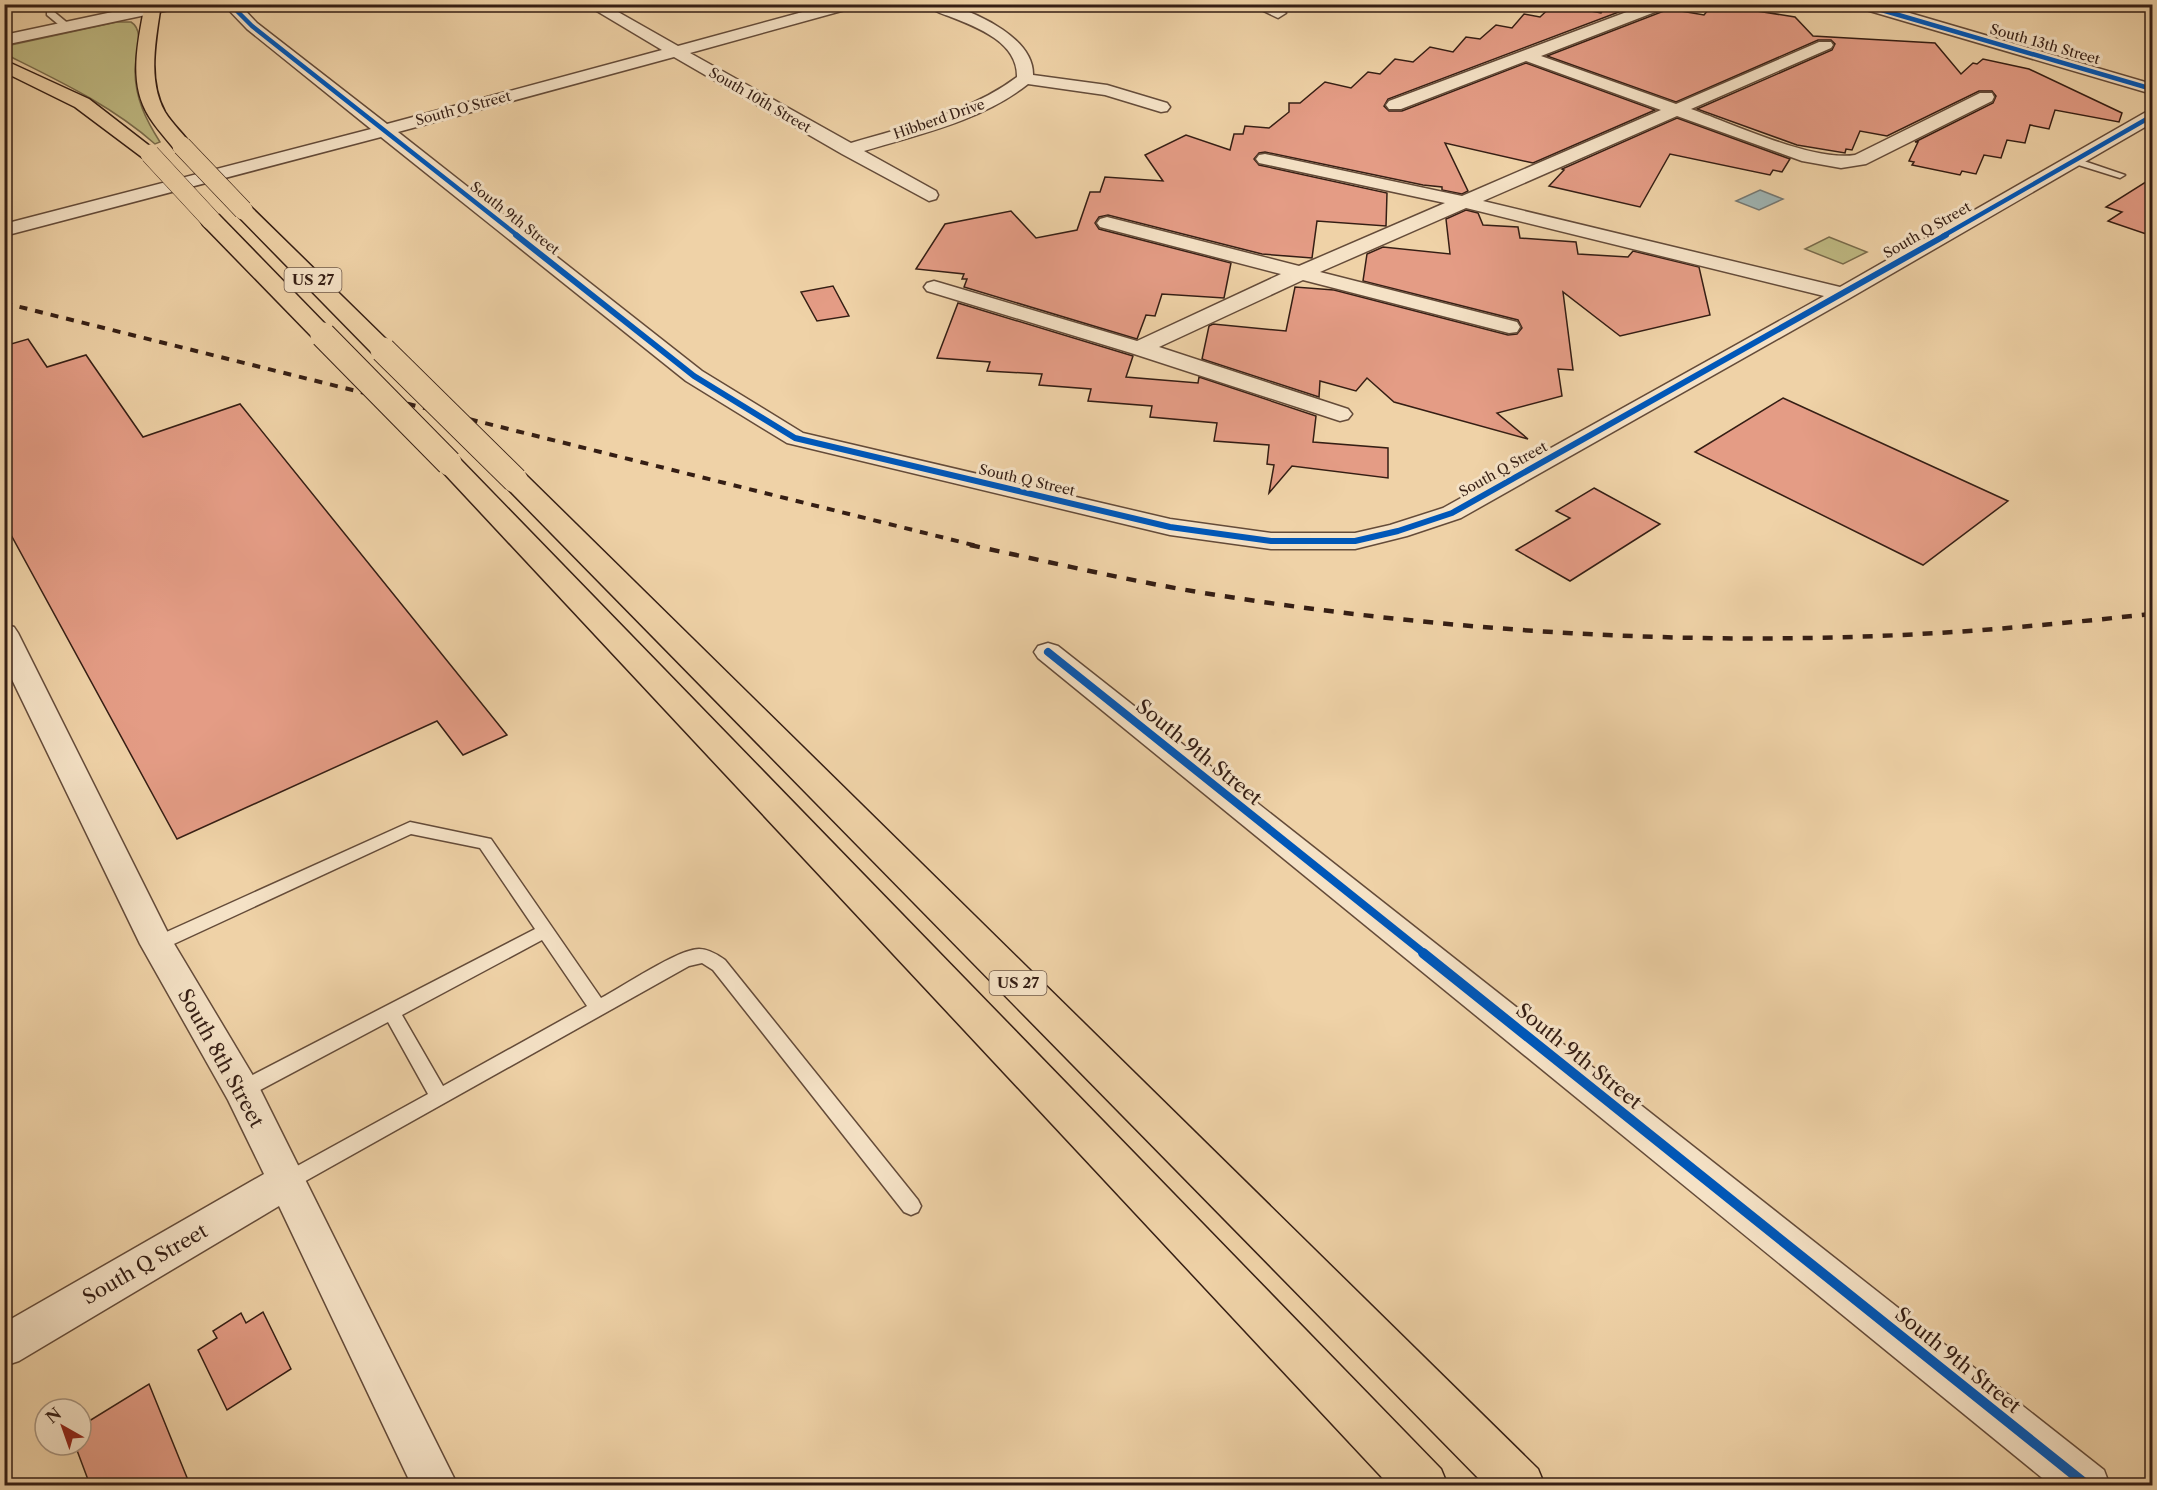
<svg xmlns="http://www.w3.org/2000/svg" width="2157" height="1490" viewBox="0 0 2157 1490" font-family="'Libre Caslon Text',serif">
<style>
.green{fill:#bfba83;stroke:#7a6c4c;stroke-width:1.5}
.water{fill:#9fb5b4;stroke:#757974;stroke-width:1.5}
.building{fill:#e49c85;stroke:#351e14;stroke-width:1.5}
.lines{fill:none;stroke-linecap:round;stroke-linejoin:round}
.lane-casing{stroke:#644b39;stroke-width:3}
.street-casing{stroke:#644b39;stroke-width:3}
.highway-casing{stroke:#351e14;stroke-width:3}
.lane{fill:#f5e2c6;fill-rule:evenodd}
.street{fill:#f5e2c6;fill-rule:evenodd}
.highway{fill:#efd2a7;fill-rule:evenodd}
.rail-far1{stroke:#351e14;stroke-width:4;stroke-dasharray:8 8;stroke-linecap:butt}
.rail{stroke:#351e14;stroke-width:4.5;stroke-dasharray:10 10;stroke-linecap:butt}
.highway-bridge-far1-casing{stroke:#351e14;stroke-width:20;stroke-linecap:butt}
.highway-bridge-casing{stroke:#351e14;stroke-width:27;stroke-linecap:butt}
.highway-bridge-far1{stroke:#efd2a7;stroke-width:19}
.highway-bridge{stroke:#efd2a7;stroke-width:25}
.cycleway-far3-casing{stroke:#f5e2c6;stroke-width:7}
.cycleway-far2-casing{stroke:#f5e2c6;stroke-width:9}
.cycleway-far1-casing{stroke:#f5e2c6;stroke-width:11}
.cycleway-casing{stroke:#f5e2c6;stroke-width:14}
.cycleway-far3{stroke:#0057b8;stroke-width:4.5}
.cycleway-far2{stroke:#0057b8;stroke-width:6}
.cycleway-far1{stroke:#0057b8;stroke-width:8}
.cycleway{stroke:#0057b8;stroke-width:10}
.labels{text-anchor:middle;stroke-width:6;stroke-linejoin:round;paint-order:stroke}
.far-street-label{font-size:14px;fill:#351e14;stroke:#f5e2c6}
.shield{fill:#f5e2c6;stroke:#6f5949;stroke-width:1.5}
.shield-label{font-size:15px;font-weight:bold;fill:#351e14}
.near-street-label{font-size:20px;fill:#351e14;stroke:#f5e2c6}
</style>
<rect width="100%" height="100%" fill="#efd2a7"/>
<filter id="stains"><feTurbulence type="fractalNoise" baseFrequency=".00333" numOctaves="4"/><feColorMatrix values="0 0 0 0 .2 0 0 0 0 .09 0 0 0 0 .02 0 0 0 .5 -.17"/></filter>
<radialGradient id="worn" r=".72"><stop offset=".6" stop-color="#630" stop-opacity="0"/><stop offset="1" stop-color="#630" stop-opacity=".3"/></radialGradient>
<g class="green">
<path d="M117 22H131C146 31 134 57 135 71 135 98 146 120 160 142L155 144C111 105 57 80 5 54L4 48 11 45Z"/>
<polygon points="1829,237 1867,252 1843,264 1805,249"/>
</g>
<polygon class="water" points="1760,190 1783,199 1759,210 1736,201"/>
<g class="building">
<polygon points="1554,4 1601,13 1607,4 1640,4 1388,99 1384,106 1389,111 1402,111 1526,63 1655,110 1533,163 1445,143 1468,191 1462,194 1442,190 1442,187 1423,185 1265,152 1259,153 1254,159 1259,165 1387,193 1386,226 1317,221 1312,258 1262,254 1108,215 1099,217 1095,223 1099,229 1231,263 1224,298 1162,294 1155,316 1146,315 1137,339 964,287 967,279 962,279 964,274 916,269 945,224 1011,211 1036,238 1077,230 1090,192 1100,192 1105,177 1163,181 1145,155 1186,135 1230,150 1234,134 1243,134 1245,126 1269,128 1289,112 1289,103 1300,103 1325,82 1351,88 1368,72 1380,74 1395,59 1413,62 1430,47 1453,52 1466,37 1480,39 1496,25 1512,28 1524,14 1540,17"/>
<polygon points="1713,4 1795,17 1813,36 1935,43 1961,74 1973,63 1977,64 1983,59 2029,69 2122,113 2119,122 2055,110 2049,129 2030,125 2025,143 2007,140 2001,158 1984,155 1976,174 1962,171 1960,175 1912,165 1914,162 1909,161 1918,142 1915,142 1993,103 1996,96 1992,91 1979,91 1887,136 1860,131 1852,150 1846,149 1845,153 1797,145 1697,109 1832,50 1835,44 1831,40 1818,40 1676,102 1547,56 1669,9 1704,15"/>
<polygon points="1677,118 1790,159 1782,172 1773,170 1770,175 1670,154 1640,207 1549,186 1564,170 1562,169"/>
<polygon points="2152,178 2152,236 2108,221 2122,212 2106,207"/>
<polygon points="1466,210 1478,213 1483,225 1518,227 1520,238 1576,242 1578,254 1628,257 1633,251 1699,267 1710,315 1620,336 1563,292 1573,370 1558,369 1562,396 1497,413 1528,439 1394,402 1367,378 1356,391 1320,381 1319,397 1202,359 1209,326 1213,324 1286,331 1295,287 1334,290 1508,335 1517,334 1522,328 1518,320 1363,281 1367,254 1383,247 1450,254 1446,219"/>
<polygon points="833,286 849,316 817,321 801,292"/>
<polygon points="958,303 1133,356 1126,377 1198,383 1199,377 1316,416 1313,442 1388,448 1388,478 1292,466 1269,493 1274,465 1267,464 1269,445 1214,441 1217,423 1150,417 1152,406 1088,401 1091,389 1039,385 1042,374 987,371 990,362 937,358"/>
<polygon points="28,339 47,367 86,355 143,437 240,404 507,735 463,755 437,721 177,839 4,522 4,346"/>
<polygon points="1783,398 2008,501 1923,565 1695,452"/>
<polygon points="1594,488 1660,524 1570,581 1516,550 1570,518 1556,511"/>
<polygon points="263,1312 291,1369 227,1410 198,1350 217,1338 213,1331 241,1313 246,1323"/>
<polygon points="149,1384 190,1485 90,1485 75,1445 81,1445 81,1426"/>
</g>
<g class="lines">
<g class="lane-casing">
<g id="lane">
<polygon points="47,11 53,11 70,25 70,29 64,29 47,15"/>
<polygon points="2072,159 2078,159 2125,175 2120,178 2072,163"/>
<path d="M410 822 491 839 601 998C622 987 678 949 699 949 709 949 718 955 725 960L918 1200 921 1206 918 1212 911 1215 904 1212 713 970 702 963 689 966 293 1188 286 1191 279 1188 276 1182 279 1176 428 1094 388 1022 249 1096 242 1098 235 1096 233 1090 235 1084 535 929 480 848 411 834 163 949 157 951 151 949 148 944 151 939ZM542 940 587 1006 443 1086 402 1015Z"/>
</g>
</g>
<g class="street-casing">
<g id="street">
<polygon points="150,4 181,4 174,9 4,45 4,35"/>
<path d="M223 4H239L257 23 387 124 662 50 585 4H604L678 46 832 4H858L856 7 690 53 851 143C908 126 969 113 1017 77 1018 43 979 28 951 17 943 14 932 11 926 4 933 4 942 3 949 5 980 14 1034 39 1033 75L1107 85 1167 103 1170 107 1167 111 1161 112 1105 95 1028 84C981 121 920 134 864 151L936 191 938 195 936 199 929 201 842 154 674 57 398 132 702 371 803 433 1170 519 1271 533H1355L1390 525 1443 508 1824 296 1466 208 1320 272 1517 322 1520 327 1517 332 1509 333 1303 280 1159 347 1348 409 1352 414 1348 419 1340 421 1131 353 927 291 924 287 927 283 934 281 941 283 1137 341 1281 274 1100 227 1097 223 1100 219 1107 217 1299 266 1445 203 1259 163 1256 159 1259 155 1265 154 1462 196 1661 110 1526 61 1401 109H1389L1386 105 1389 101 1648 4H1670L1668 7 1541 56 1676 104 1819 42H1831L1833 45 1831 48 1691 109C1733 124 1814 162 1855 155L1980 93H1992L1994 97 1992 101 1866 164 1841 168 1802 161 1677 116 1483 201 1840 287 2146 112 2152 111V123L1850 298 1461 518 1407 536 1355 549H1271L1170 535 787 443 686 381 381 137 4 236V224L371 129 247 29Z"/>
<polygon points="1249,4 1270,4 1286,13 1278,18"/>
<polygon points="1854,4 1879,4 2152,84 2152,94 1856,7"/>
<polygon points="4,624 14,627 18,633 170,937 255,1079 458,1486 412,1486 279,1206 19,1361 4,1366 4,1323 264,1174 228,1100 140,944 4,663"/>
<polygon points="1048,643 1058,646 2104,1470 2110,1486 2052,1486 1038,658 1034,652 1038,646"/>
</g>
</g>
<g class="highway-casing">
<g id="highway">
<path d="M145 4H161C156 39 147 80 165 112 173 125 184 134 192 146L189 150H175C164 136 150 122 143 105 130 74 139 36 145 4Z"/>
<polygon points="4,60 89,99 160,154 157,158 143,158 75,107 4,72"/>
<polygon points="243,204 250,206 392,345 395,350 392,355 383,357 374,355 236,214 232,210 236,206"/>
<polygon points="211,214 219,215 331,330 335,335 331,340 323,342 315,340 203,225 200,220 203,215"/>
<polygon points="449,455 458,457 1441,1469 1448,1486 1390,1486 440,469 436,463 440,457"/>
<polygon points="515,472 525,474 1538,1469 1545,1486 1486,1486 505,486 501,480 505,474"/>
</g>
</g>
<use href="#lane" class="lane"/>
<use href="#street" class="street"/>
<use href="#highway" class="highway"/>
<polyline class="rail-far1" points="4,303 977,546"/>
<path class="rail" d="M970 545C1050 562 1129 581 1210 594 1443 631 1684 647 1920 634 1997 630 2075 622 2152 614"/>
<g class="highway-bridge-far1-casing">
<g id="highway-bridge-far1">
<polyline points="182,146 243,210"/>
<polyline points="150,154 211,220"/>
</g>
</g>
<g class="highway-bridge-casing">
<g id="highway-bridge">
<polyline points="323,335 449,463"/>
<polyline points="383,350 515,480"/>
</g>
</g>
<use href="#highway-bridge-far1" class="highway-bridge-far1"/>
<use href="#highway-bridge" class="highway-bridge"/>
<g class="cycleway-far3-casing">
<g id="cycleway-far3">
<polyline points="230,4 252,26 518,236"/>
<polyline points="1861,4 2152,89"/>
<polyline points="1943,236 2152,116"/>
</g>
</g>
<g class="cycleway-far2-casing">
<polyline id="cycleway-far2" points="516,235 694,376 795,438 1170,527 1271,541 1355,541 1398,531 1452,513 1946,235"/>
</g>
<g class="cycleway-far1-casing">
<polyline id="cycleway-far1" points="1048,652 1425,954"/>
</g>
<g class="cycleway-casing">
<polyline id="cycleway" points="1423,953 2088,1486"/>
</g>
<use href="#cycleway-far3" class="cycleway-far3"/>
<use href="#cycleway-far2" class="cycleway-far2"/>
<use href="#cycleway-far1" class="cycleway-far1"/>
<use href="#cycleway" class="cycleway"/>
</g>
<g class="labels">
<g class="far-street-label">
<text transform="translate(2045 44) rotate(16)" y="5">South 13th Street</text>
<text transform="translate(760 100) rotate(30)" y="5">South 10th Street</text>
<text transform="translate(463 108) rotate(-15)" y="5">South O Street</text>
<text transform="translate(939 119) rotate(-19)" y="5">Hibberd Drive</text>
<text transform="translate(515 218) rotate(38)" y="5">South 9th Street</text>
<text transform="translate(1927 230) rotate(-30)" y="5">South Q Street</text>
<text transform="translate(1503 469) rotate(-29)" y="5">South Q Street</text>
<text transform="translate(1027 480) rotate(13)" y="5">South Q Street</text>
</g>
<g class="shield">
<rect x="284.5" y="268" width="57" height="24" rx="4.5"/>
<rect x="989.5" y="971" width="57" height="24" rx="4.5"/>
</g>
<g class="shield-label">
<text x="313" y="285">US 27</text>
<text x="1018" y="988">US 27</text>
</g>
<g class="near-street-label">
<text transform="translate(1199 752) rotate(39)" y="7">South 9th Street</text>
<text transform="translate(1579 1056) rotate(39)" y="7">South 9th Street</text>
<text transform="translate(221 1058) rotate(61)" y="7">South 8th Street</text>
<text transform="translate(145 1264) rotate(-30)" y="7">South Q Street</text>
<text transform="translate(1958 1360) rotate(39)" y="7">South 9th Street</text>
</g>
</g>
<rect width="2157" height="1490" fill="none" stroke="#efd2a7" stroke-width="24"/>
<rect x="6" y="6" width="2145" height="1478" fill="none" stroke="#351e14" stroke-width="3"/>
<rect x="12" y="12" width="2133" height="1466" fill="none" stroke="#351e14" stroke-width="1.5"/>
<g transform="translate(63 1427) rotate(320)"><circle r="28" fill="#f5e2c6" stroke="#a8947f" stroke-width="1.5"/>
<path d="M0-4.5L10 22L0 15L-10 22Z" fill="#8f2418"/>
<text y="-9" font-size="16" font-weight="bold" text-anchor="middle" fill="#351e14">N</text>
</g>
<rect width="100%" height="100%" filter="url(#stains)"/>
<rect width="100%" height="100%" fill="url(#worn)"/>
</svg>
